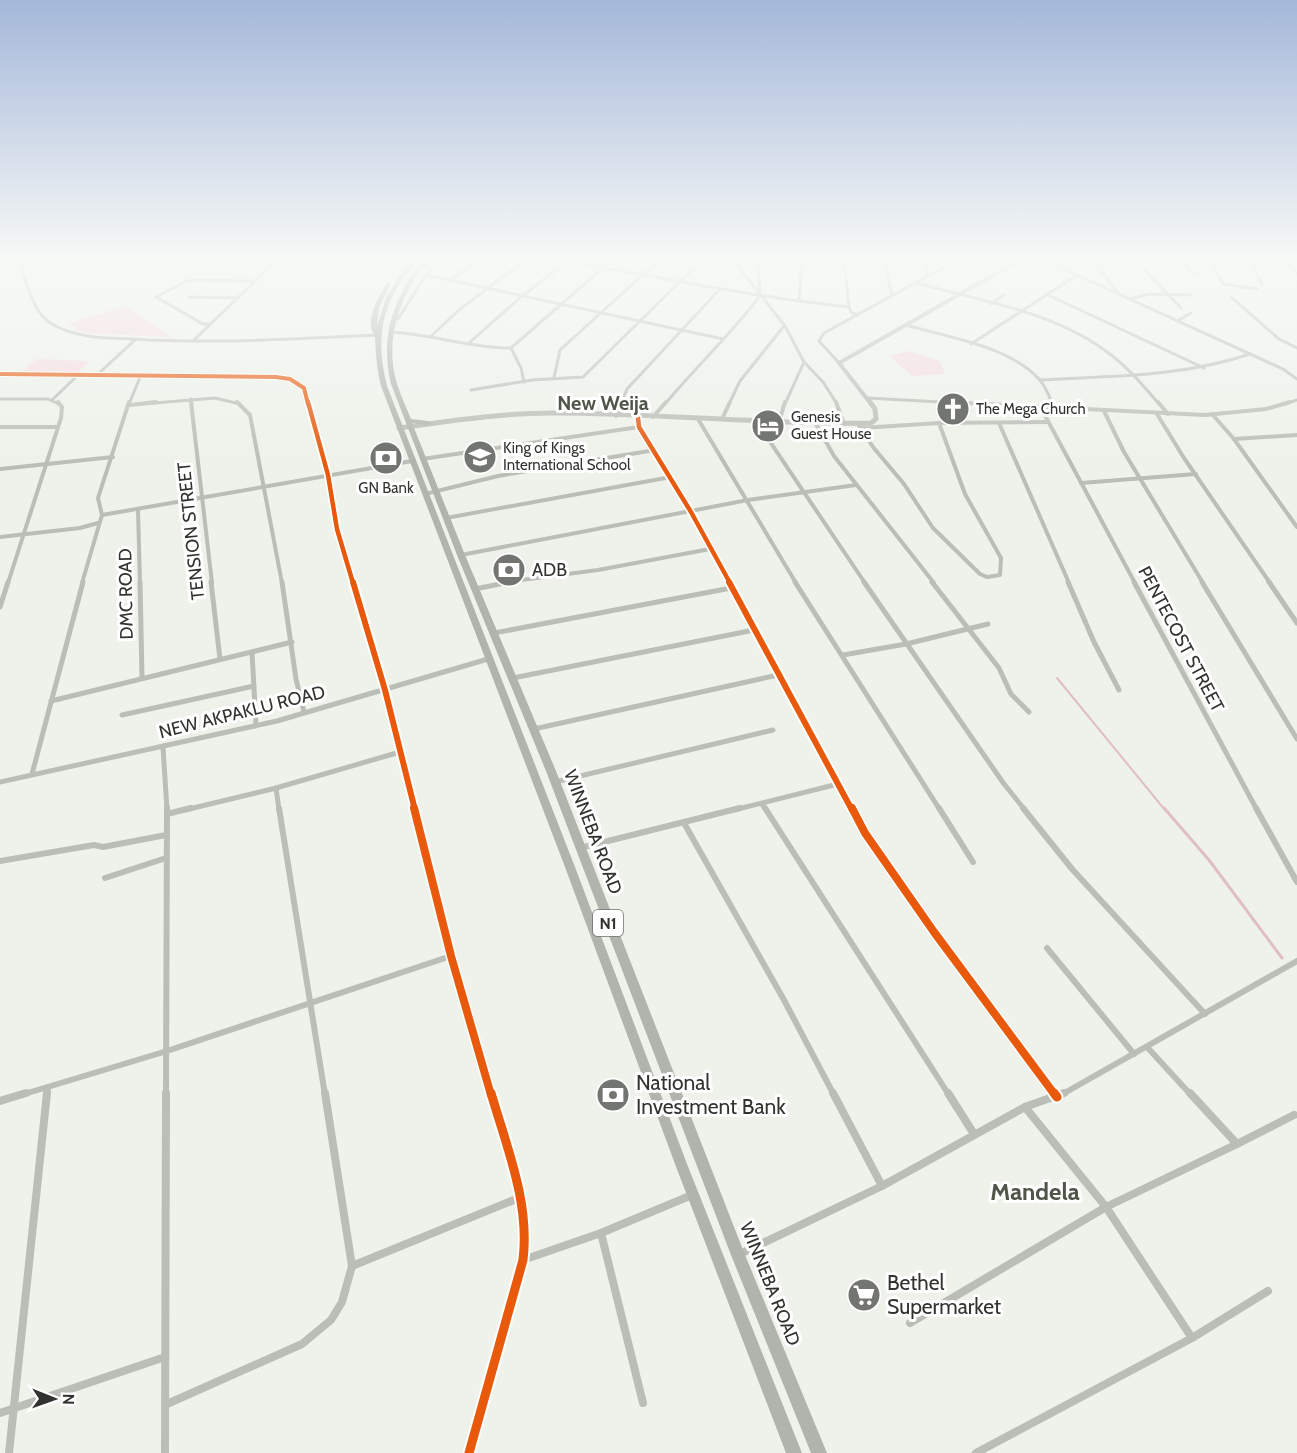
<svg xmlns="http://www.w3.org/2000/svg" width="1297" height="1453" viewBox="0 0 1297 1453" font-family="Cabin,sans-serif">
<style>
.green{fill:#f6dadf}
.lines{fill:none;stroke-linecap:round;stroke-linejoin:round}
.stream-far1{stroke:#e0bec5;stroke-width:2}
.stream{stroke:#e0bec5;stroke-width:3}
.minor-far4{stroke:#bbbeb7;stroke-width:3}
.minor-far3{stroke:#bbbeb7;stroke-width:4}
.minor-far2{stroke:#bbbeb7;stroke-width:5}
.minor-far1{stroke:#bbbeb7;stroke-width:6}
.minor{stroke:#bbbeb7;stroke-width:8}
.tertiary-far1{stroke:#bbbeb7;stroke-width:4}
.tertiary{stroke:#bbbeb7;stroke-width:5}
.trunk{fill:#b0b4ac;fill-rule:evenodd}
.trunk-bridge{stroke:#b0b4ac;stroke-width:5}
.cycleway-far4-casing{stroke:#fff;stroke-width:6}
.cycleway-far3-casing{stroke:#fff;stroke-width:8}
.cycleway-far2-casing{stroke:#fff;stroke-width:10}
.cycleway-far1-casing{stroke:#fff;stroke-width:11}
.cycleway-casing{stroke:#fff;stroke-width:13}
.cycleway-far4{stroke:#e8590c;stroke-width:4}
.cycleway-far3{stroke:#e8590c;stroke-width:4.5}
.cycleway-far2{stroke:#e8590c;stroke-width:6}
.cycleway-far1{stroke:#e8590c;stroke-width:8}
.cycleway{stroke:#e8590c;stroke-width:9}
.labels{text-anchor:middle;stroke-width:6;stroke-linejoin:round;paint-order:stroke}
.far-poi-label{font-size:15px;fill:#31332e;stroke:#fff;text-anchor:start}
.shield{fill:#fff;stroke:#6f706d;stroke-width:1.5}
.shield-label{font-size:16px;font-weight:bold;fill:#31332e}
.street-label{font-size:18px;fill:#31332e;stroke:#fff}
.poi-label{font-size:18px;fill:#31332e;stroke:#fff;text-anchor:start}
.far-district-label{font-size:20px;font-weight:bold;fill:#505549;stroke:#fff}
.near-poi-label{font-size:21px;fill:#31332e;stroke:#fff;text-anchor:start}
.near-neighbourhood-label{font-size:24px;font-weight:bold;fill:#505549;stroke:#fff}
</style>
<rect width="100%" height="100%" fill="#eef2ea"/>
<g class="green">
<polygon points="126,306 172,337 85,333 73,331 76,329 69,323"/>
<polygon points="909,351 940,361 945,374 912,376 889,356"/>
<polygon points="36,359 90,361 78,372 23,371"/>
</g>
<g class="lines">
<polyline class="stream-far1" points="1057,678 1165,810"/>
<polyline class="stream" points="1164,808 1209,860 1282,958"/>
<g class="minor-far4">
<path d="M18 260C26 279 32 313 52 324 75 338 106 338 132 339 214 344 295 339 376 335"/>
<path d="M558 260C639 273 718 290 799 301"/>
<polyline points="733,260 785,326 804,362 823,382 837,404"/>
<polyline points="802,260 799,301 849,307"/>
<polyline points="844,260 849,307 851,312 858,315"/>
<polyline points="884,260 892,296"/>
<polyline points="924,260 927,276"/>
<polyline points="1044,260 1283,369 1297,379"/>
<polyline points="1092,260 1119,294"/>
<polyline points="1135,260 1181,308"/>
<polyline points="1185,260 1188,270 1197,274"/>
<polyline points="1209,260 1223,284 1257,289"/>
<polyline points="1249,260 1262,284"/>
<polyline points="1285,260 1297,274"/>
<polyline points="0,262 11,260"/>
<polyline points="426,275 723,339"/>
<polyline points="450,280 479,260"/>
<path d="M916 283C978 300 1050 311 1103 349 1125 364 1142 384 1159 404"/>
<polyline points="1046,294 1204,368"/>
<polyline points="156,297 189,280 253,281"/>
<polyline points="156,297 203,324 210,324"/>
<polyline points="189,297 235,298"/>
<polyline points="1231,297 1279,339 1297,348"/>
<polyline points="1129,299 1150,294 1191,295"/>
<polyline points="991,304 1004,295"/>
<polyline points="398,319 426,275 440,260"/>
<polyline points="1177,321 1191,313"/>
<path d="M906 325C947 337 1009 346 1039 379 1045 386 1049 395 1052 404"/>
<path d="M390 332C431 334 470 348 511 348L612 260"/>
<polyline points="431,336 459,310 525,260"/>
<polyline points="194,340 277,260"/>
<polyline points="469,343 522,296 567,262"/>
<polyline points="971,344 1077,275"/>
<polyline points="511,348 521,368 524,382"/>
<polyline points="839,363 819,341 824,333 957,260"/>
<polyline points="0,374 276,377 290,379 304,388 308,404"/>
<polyline points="97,375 136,339"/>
<polyline points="554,378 560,350 659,260"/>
<path d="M1040 380C1111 376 1182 377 1250 354"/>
<polyline points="471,390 532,380 583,377 702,260"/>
<polyline points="867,398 978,404"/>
<polyline points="0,399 48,399 59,404"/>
<polyline points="191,399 192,404"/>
<polyline points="52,400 79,374"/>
<polyline points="129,404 141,375"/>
<polyline points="143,404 215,398 240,404"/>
<polyline points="621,404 627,389 719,290"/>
<path d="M665 404C696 367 731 334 760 296L758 260"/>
<polyline points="729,404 740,381 784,326"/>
<polyline points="785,404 804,362"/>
<polyline points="1285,404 1297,400"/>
</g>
<g class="minor-far3">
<polyline points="191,402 212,583"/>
<polyline points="237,402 250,415 282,583"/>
<polyline points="308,402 328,475 337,529 353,583"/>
<polyline points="836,402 844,424"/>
<polyline points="948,402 1205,415 1266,409 1290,402"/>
<polyline points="1051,402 1054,408"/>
<polyline points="1158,402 1168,414"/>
<polyline points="130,405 156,402"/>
<polyline points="1041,408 1135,583"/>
<polyline points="1104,411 1124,452 1203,583"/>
<polyline points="1157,414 1184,458 1270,583"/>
<polyline points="1212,414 1234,439 1297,527"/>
<polyline points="616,416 622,402"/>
<polyline points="653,417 666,402"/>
<polyline points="638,418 639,427 691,512 730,583"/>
<polyline points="698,419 796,583"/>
<polyline points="722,419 730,402"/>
<polyline points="756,421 865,583"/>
<polyline points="779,422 785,402"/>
<polyline points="999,423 1069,583"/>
<polyline points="816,424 834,456 934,583"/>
<polyline points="858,424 873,447 904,484 933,528 980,574 987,577 1000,575 1001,558 965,494 939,423"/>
<polyline points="0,427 57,427"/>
<polyline points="861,428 939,423 1048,422"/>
<polyline points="1234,439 1297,435"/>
<polyline points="422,459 639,427"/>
<polyline points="0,469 113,457"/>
<polyline points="1081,483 1196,474"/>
<polyline points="425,494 498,476 655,450"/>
<polyline points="138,510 140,583"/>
<polyline points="102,515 412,461"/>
<polyline points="446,518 671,477"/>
<polyline points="0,537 80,528 98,523"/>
<polyline points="461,555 748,500 856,485"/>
<polyline points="8,583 61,418 62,407 58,402"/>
<polyline points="82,583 102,515 98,498 129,402"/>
<polyline points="499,583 598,570 710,549"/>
</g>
<g class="minor-far2">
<polyline points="140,582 142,677"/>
<polyline points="211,582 220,659"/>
<polyline points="282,582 296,679 304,712"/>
<polyline points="353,582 385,690 415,810"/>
<polyline points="729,582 852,810"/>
<polyline points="795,582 940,810"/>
<polyline points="864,582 1004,784 1025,810"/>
<polyline points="932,582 999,668 1011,694 1029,712"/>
<polyline points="1068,582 1094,642 1119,690"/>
<polyline points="1134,582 1257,810"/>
<polyline points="1202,582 1297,739"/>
<polyline points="1269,582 1297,623"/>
<polyline points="475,589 510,582"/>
<polyline points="0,607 8,582"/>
<polyline points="494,633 731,588"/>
<polyline points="252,652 256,726"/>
<polyline points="843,655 906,644 988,624"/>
<polyline points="513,678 754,630"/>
<polyline points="51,701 292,642"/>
<polyline points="122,715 254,686"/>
<polyline points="534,729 778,675"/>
<polyline points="163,747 167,810"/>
<polyline points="32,774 83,582"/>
<polyline points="0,782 277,721 488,659"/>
<polyline points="555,782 773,730"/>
<polyline points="276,788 279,810"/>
<polyline points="762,804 766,810"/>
<polyline points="185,810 276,788 400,752"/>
<polyline points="734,810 838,784"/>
</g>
<g class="minor-far1">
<polyline points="279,808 325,1095"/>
<polyline points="414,808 451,956 491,1095"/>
<polyline points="765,808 949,1095"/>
<polyline points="852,808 865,833 934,932 1055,1095"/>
<polyline points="939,808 973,862"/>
<polyline points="1023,808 1072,869 1205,1014"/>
<polyline points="1256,808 1297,882"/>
<polyline points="167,814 191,808"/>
<polyline points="684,823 784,1000 834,1095"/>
<polyline points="580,848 740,808"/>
<polyline points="0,861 94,845 103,847 166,835"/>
<polyline points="105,878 166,858"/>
<polyline points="1047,948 1134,1054"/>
<polyline points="1147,1047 1191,1095"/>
<polyline points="21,1095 167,1051 451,956"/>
<polyline points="47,1095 48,1087"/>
<polyline points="166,1095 167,808"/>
<polyline points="1061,1095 1297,961"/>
</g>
<g class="minor">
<polyline points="833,1093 882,1186"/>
<polyline points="948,1093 974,1134"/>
<polyline points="1054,1093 1057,1097"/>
<polyline points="0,1101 26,1093"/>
<polyline points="1025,1107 1106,1207 1192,1338"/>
<polyline points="1237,1144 1294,1115"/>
<polyline points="601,1233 643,1403"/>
<polyline points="740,1254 882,1186 1025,1107 1064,1093"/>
<polyline points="523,1260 601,1233 692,1195"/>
<polyline points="352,1266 521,1197"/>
<polyline points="910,1323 1106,1207 1237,1144 1190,1093"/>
<polyline points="167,1404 302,1344 331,1320 342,1302 352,1266 325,1093"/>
<polyline points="0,1413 165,1357"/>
<polyline points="9,1453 47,1093"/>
<polyline points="165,1453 166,1093"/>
<path d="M469 1453 523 1260C530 1203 507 1148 491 1093"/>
<polyline points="976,1453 1192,1338 1268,1291"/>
</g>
<polyline class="tertiary-far1" points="871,404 839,363 1020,260"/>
<path class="tertiary" d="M399 428C450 421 501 413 553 413 659 413 765 425 871 423L876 419 875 409 870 402"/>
<g class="trunk">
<polygon points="410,260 424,262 429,260 435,260 425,265 409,263"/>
<path d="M403 271 407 272C380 309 376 342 387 386L575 867 687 1164 802 1453H786L675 1164 565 867 381 386C377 370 376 356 375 339 375 335 372 331 371 327 369 312 380 295 387 283H391L379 308 377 326 386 298Z"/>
<path d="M414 272 418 273C397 306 385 344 397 384 401 396 406 407 411 419L428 421 431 423 428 425 412 423 465 555 556 771 745 1255 827 1453H811L731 1255 546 771 457 555 391 384C381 341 390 308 414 272Z"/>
</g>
<g class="trunk-bridge">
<polyline points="405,272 416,260"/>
<polyline points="416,273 427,260"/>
</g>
<g class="cycleway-far4-casing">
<polyline id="cycleway-far4" points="0,374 276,377 290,379 304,388 308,404"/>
</g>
<g class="cycleway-far3-casing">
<g id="cycleway-far3">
<polyline points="308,402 328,475 337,529 353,583"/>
<polyline points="638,418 639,427 691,512 730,583"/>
</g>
</g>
<g class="cycleway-far2-casing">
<g id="cycleway-far2">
<polyline points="353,582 385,690 415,810"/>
<polyline points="729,582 852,810"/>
</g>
</g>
<g class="cycleway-far1-casing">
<g id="cycleway-far1">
<polyline points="414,808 451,956 491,1095"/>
<polyline points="852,808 865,833 934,932 1055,1095"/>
</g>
</g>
<g class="cycleway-casing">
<g id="cycleway">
<polyline points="1054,1093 1057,1097"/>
<path d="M469 1453 523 1260C530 1203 507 1148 491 1093"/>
</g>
</g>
<use href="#cycleway-far4" class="cycleway-far4"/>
<use href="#cycleway-far3" class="cycleway-far3"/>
<use href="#cycleway-far2" class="cycleway-far2"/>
<use href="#cycleway-far1" class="cycleway-far1"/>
<use href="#cycleway" class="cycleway"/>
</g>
<linearGradient id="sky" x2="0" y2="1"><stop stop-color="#a5b8da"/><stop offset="0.56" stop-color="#f7f9f6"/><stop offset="1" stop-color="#f7f9f6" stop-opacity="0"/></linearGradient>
<rect width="1297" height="464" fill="url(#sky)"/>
<defs>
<g id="church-disc" transform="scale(1.725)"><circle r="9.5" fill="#737670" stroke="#fff"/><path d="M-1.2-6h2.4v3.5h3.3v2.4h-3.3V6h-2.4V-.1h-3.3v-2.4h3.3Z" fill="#fff"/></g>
<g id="hotel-disc" transform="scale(1.725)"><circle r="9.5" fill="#737670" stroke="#fff"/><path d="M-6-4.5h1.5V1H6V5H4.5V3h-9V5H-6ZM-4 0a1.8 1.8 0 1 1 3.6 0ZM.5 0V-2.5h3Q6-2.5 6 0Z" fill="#fff"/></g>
<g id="school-disc" transform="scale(1.725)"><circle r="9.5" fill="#737670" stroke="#fff"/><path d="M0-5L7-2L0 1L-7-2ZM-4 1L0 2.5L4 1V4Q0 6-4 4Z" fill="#fff"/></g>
<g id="bank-disc" transform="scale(1.725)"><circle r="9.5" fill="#737670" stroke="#fff"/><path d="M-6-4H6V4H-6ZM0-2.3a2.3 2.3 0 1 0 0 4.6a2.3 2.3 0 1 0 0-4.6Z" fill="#fff"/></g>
<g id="supermarket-disc" transform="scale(1.725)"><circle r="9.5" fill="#737670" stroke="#fff"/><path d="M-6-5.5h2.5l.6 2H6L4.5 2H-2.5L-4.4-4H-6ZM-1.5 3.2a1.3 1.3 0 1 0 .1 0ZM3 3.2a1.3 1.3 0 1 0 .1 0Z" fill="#fff"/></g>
</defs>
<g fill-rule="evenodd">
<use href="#church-disc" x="953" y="409"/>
<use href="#hotel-disc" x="768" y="426"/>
<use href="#school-disc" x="480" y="457"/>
<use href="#bank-disc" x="386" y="458"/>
<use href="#bank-disc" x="509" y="570"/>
<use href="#bank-disc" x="613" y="1095"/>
<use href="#supermarket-disc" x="864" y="1295"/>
</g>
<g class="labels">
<g class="far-poi-label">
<text x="976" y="414">The Mega Church</text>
<text x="791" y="422">Genesis<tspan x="791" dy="17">Guest House</tspan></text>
<text x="503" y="453">King of Kings<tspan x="503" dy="17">International School</tspan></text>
<text x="386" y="493" text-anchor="middle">GN Bank</text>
</g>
<rect class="shield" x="593" y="910" width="30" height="26" rx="4.5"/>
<g class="shield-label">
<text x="608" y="929">N1</text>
</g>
<g class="street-label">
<text transform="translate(191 531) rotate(-96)" y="6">TENSION STREET</text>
<text transform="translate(126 594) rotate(-91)" y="6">DMC ROAD</text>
<text transform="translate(1181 639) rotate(62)" y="6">PENTECOST STREET</text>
<text transform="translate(242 712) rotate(-14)" y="6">NEW AKPAKLU ROAD</text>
<text transform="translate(593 832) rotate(69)" y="6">WINNEBA ROAD</text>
<text transform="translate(770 1284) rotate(68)" y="6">WINNEBA ROAD</text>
</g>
<g class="poi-label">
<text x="532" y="576">ADB</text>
</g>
<g class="far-district-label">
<text x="603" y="410">New Weija</text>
</g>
<g class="near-poi-label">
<text x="636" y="1090">National<tspan x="636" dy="24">Investment Bank</tspan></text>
<text x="887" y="1290">Bethel<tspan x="887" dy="24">Supermarket</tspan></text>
</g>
<g class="near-neighbourhood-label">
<text x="1035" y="1200">Mandela</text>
</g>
</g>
<g transform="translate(54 1399) rotate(91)" stroke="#ffffff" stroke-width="4.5" paint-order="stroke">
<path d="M0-4.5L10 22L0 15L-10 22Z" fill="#31332e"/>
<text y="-9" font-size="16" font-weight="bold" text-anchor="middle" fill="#31332e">N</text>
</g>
</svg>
